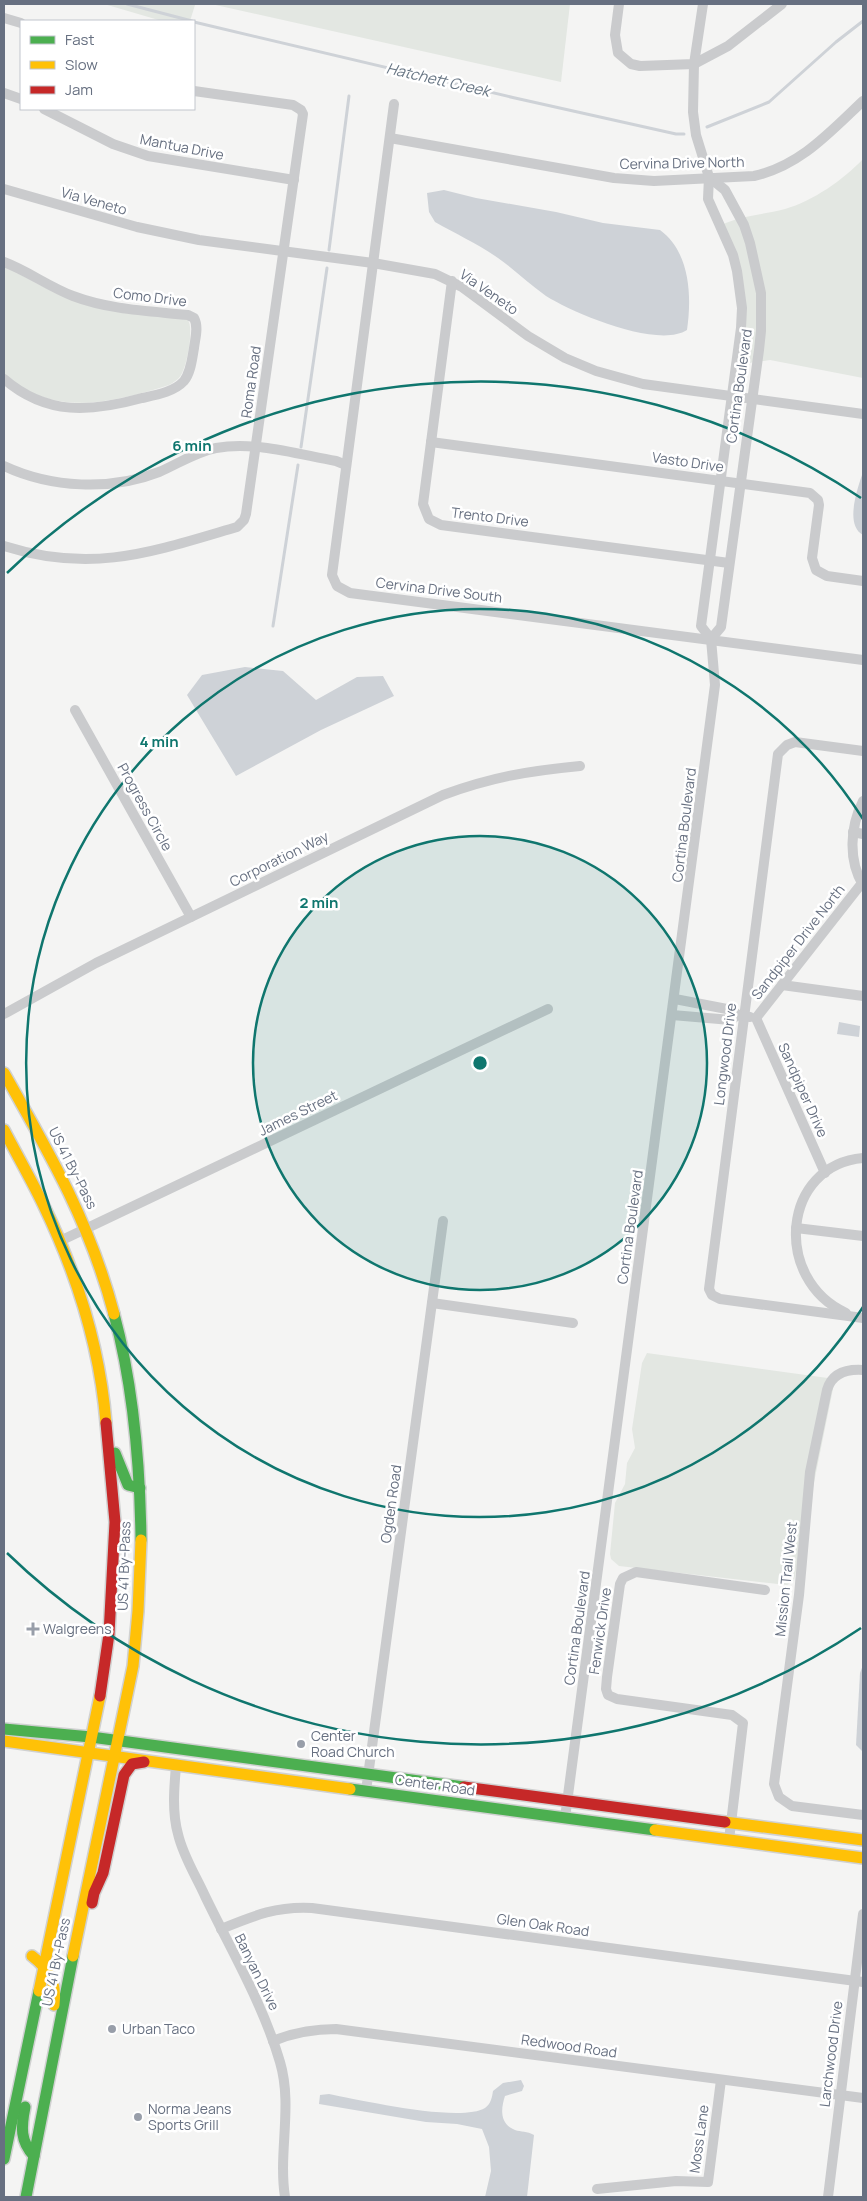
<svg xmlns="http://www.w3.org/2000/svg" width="867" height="2201" viewBox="0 0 867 2201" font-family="Manrope,sans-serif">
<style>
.green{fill:#e3e7e2}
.water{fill:#ced2d7}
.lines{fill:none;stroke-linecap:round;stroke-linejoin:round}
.stream{stroke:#ced2d7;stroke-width:3}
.fast-casing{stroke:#d0d1d1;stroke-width:14}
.slow-casing{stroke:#d0d1d1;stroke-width:14}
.jam-casing{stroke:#d0d1d1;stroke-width:14}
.street{stroke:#cacbcd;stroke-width:10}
.fast{stroke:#4caf50;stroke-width:11}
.slow{stroke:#ffc107;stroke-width:11}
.jam{stroke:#c62828;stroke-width:11}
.ring{fill:none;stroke:#0f766e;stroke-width:2.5}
.poi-dot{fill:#989ea9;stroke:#fff;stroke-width:2}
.labels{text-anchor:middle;stroke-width:5;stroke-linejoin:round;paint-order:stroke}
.street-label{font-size:14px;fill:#677081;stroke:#fff}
.poi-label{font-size:14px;fill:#677081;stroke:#fff;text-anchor:start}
.water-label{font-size:15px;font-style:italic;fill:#687684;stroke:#fff}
.centre{fill:#0f766e;stroke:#fff;stroke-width:2.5}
.ring-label{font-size:15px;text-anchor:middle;font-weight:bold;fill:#0f766e;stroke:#fff;stroke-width:5;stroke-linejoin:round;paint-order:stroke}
</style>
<rect width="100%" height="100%" fill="#f4f4f3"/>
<g class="green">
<polygon points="104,4 191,4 195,5 190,21 162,21"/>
<polygon points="211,4 570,4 561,82"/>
<path d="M863 159V378L770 360 735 365 746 334 737 259 721 225C743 215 762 215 785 209 813 201 843 180 863 159Z"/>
<path d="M4 266 57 294 188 320C194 329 187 366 181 375 178 380 174 382 169 385 112 403 53 418 4 374Z"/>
<polygon points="647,1353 835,1379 794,1581 787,1585 619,1566 611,1559 610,1554 615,1503 625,1484 627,1463 635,1448 632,1429 642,1363"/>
</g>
<g class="water">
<path d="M444 190 476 198 556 212 603 223 660 230C690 252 692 296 687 330 658 349 573 313 546 296 529 284 515 270 498 258 478 244 456 234 435 222L429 212 427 193Z"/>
<path d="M863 472V535C844 525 858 487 863 472Z"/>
<polygon points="245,667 283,671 316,700 357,677 383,676 394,696 321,730 236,776 187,695 202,675"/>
<polygon points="839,1022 860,1026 859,1037 837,1034"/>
<polygon points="863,1665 863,1752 856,1745 860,1673"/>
<path d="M521 2080 524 2086 522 2091 505 2096C501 2108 499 2124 515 2130 521 2132 527 2131 534 2135L527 2197H485L491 2171 489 2147 482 2129 457 2124 426 2122 319 2104 320 2095 329 2094C360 2100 460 2123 485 2108 491 2104 492 2097 493 2091L503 2083Z"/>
</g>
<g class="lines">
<g class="stream">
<polyline points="127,4 192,21"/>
<polyline points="194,22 515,98 676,134 684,134"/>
<polyline points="707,127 769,102 836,42 863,21"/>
<polyline points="329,250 349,96"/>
<polyline points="301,447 327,268"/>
<polyline points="273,626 298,465"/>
</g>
<g class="fast-casing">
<g id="fast">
<path d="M114 1314C134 1388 140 1464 141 1540"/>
<polyline points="115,1453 128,1485 140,1488"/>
<polyline points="4,1729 91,1737 464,1787"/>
<polyline points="350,1789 655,1830"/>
<path d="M25 2107C21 2127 20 2141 34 2156"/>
<polyline points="4,2159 39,1991"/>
<polyline points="26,2197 73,1956"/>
</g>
</g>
<g class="slow-casing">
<g id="slow">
<path d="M4 1073C50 1154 90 1223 114 1314"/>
<path d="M4 1130C17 1155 31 1179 43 1204 76 1272 100 1348 106 1423"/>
<polyline points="4,1741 350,1789"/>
<polyline points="725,1822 863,1840"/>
<polyline points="655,1830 863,1858"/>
<path d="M32 1956C49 1969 57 1983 54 2005"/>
<polyline points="73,1956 133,1666 138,1611 141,1540"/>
<polyline points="39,1991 100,1696"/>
</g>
</g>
<g class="jam-casing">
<g id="jam">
<polyline points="100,1696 109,1634 115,1522 106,1423"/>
<polyline points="464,1787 725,1822"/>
<polyline points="92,1903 94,1893 103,1873 124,1775 132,1764 144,1762"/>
</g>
</g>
<g class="street">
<polyline points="619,4 615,35 618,53 631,64 640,66 694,64 728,46 782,4"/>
<polyline points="4,18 21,23"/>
<polyline points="4,93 21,99"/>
<polyline points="394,104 332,575 337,586 350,593 863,660"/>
<polyline points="44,109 113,144 148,156 294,180"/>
<path d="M390 138 614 178 654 181 754 176C800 166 830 132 863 101"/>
<polyline points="709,177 725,190 744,225 750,243 761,293 761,331 759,350 721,627 711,639"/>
<polyline points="4,189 137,227 199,240 373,263 435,274 462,287 528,336 565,358 596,371 643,384 863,414"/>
<path d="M4 262C28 271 49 287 73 296 110 310 150 311 188 315L194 318C199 327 195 339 194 348 192 359 191 372 184 381 174 392 156 395 142 398 91 412 47 416 4 379"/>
<polyline points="452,281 423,504 429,519 441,525 729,563"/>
<polyline points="431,442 810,493 818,500 819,505 812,558 816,570 827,576 863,581"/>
<path d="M4 466C51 488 111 491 159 472 178 464 195 452 216 448 255 441 297 454 336 461L346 465"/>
<path d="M4 546C92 574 152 552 237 527L244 520 246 514 303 114 301 110 293 105 194 91"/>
<polyline points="75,710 191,917"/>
<polyline points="863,751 795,742 787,745 778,754 709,1289 712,1295 720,1299 863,1318"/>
<path d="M863 801C850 827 848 860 863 885"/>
<polyline points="853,832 863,834"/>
<polyline points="782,985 863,996"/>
<polyline points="675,999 732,1010 738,1015 750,1017"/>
<path d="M4 1014 96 963 443 795C492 777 528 771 580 766"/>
<polyline points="672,1015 731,1020 738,1015"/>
<polyline points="756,1018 862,883"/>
<polyline points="756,1018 825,1173"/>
<polyline points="796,1228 863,1236"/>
<polyline points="60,1241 548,1009"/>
<polyline points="432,1303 573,1323"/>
<path d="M846 1313C772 1279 782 1165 863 1158"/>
<path d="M863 1370C847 1369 832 1373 827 1390L810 1472 799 1595 774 1784 779 1797 792 1806 863 1815"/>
<path d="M176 1766C174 1789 172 1812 178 1834 183 1856 196 1876 205 1896 231 1950 263 2004 280 2062 293 2106 278 2152 285 2197"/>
<polyline points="366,1791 443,1221"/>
<polyline points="565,1818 715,685 711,639 701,626 741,328 742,308 737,271 733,255 708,199 709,177 696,135 693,112 694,64 703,4"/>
<polyline points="729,1840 743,1723 732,1715 617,1699 608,1695 606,1689 607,1677 620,1584 623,1578 636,1572 765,1590"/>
<path d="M221 1929C253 1916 276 1906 312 1908L863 1982"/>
<path d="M273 2041C295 2032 313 2029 336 2029L863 2098"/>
<polyline points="597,2189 676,2181 708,2182 721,2080"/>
<polyline points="828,2197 863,1914"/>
</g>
<use href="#fast" class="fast"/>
<use href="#slow" class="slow"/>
<use href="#jam" class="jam"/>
</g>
<circle cx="480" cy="1063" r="227" fill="#0f766e" fill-opacity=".12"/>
<g class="ring">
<circle cx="480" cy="1063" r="227"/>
<path d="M863 1307A454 454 0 1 1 863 819"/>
<path d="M861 1628A681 681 0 0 1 7 1553M7 573A681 681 0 0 1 861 498"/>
</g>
<g class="poi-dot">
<path d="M30.5 1621.5h5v5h5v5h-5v5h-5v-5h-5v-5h5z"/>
<circle cx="301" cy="1744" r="5"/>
<circle cx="112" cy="2029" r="5"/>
<circle cx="138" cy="2117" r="5"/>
</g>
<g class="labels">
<g class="street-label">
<text transform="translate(182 147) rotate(11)" y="5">Mantua Drive</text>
<text transform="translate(682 163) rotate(-1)" y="5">Cervina Drive North</text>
<text transform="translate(94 201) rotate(16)" y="5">Via Veneto</text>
<text transform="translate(489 292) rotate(35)" y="5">Via Veneto</text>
<text transform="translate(150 297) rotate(7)" y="5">Como Drive</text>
<text transform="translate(251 382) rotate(-82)" y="5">Roma Road</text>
<text transform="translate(739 386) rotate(-82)" y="5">Cortina Boulevard</text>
<text transform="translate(688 462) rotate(8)" y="5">Vasto Drive</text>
<text transform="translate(490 517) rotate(7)" y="5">Trento Drive</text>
<text transform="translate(439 590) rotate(7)" y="5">Cervina Drive South</text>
<text transform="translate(145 807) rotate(61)" y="5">Progress Circle</text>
<text transform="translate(684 825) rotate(-83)" y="5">Cortina Boulevard</text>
<text transform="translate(279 859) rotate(-26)" y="5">Corporation Way</text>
<text transform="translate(798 942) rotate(-52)" y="5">Sandpiper Drive North</text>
<text transform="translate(725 1054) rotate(-83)" y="5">Longwood Drive</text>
<text transform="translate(803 1090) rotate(66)" y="5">Sandpiper Drive</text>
<text transform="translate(298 1113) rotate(-26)" y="5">James Street</text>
<text transform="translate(73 1168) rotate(63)" y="5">US 41 By-Pass</text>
<text transform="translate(630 1227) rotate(-82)" y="5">Cortina Boulevard</text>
<text transform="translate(391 1504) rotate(-82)" y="5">Ogden Road</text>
<text transform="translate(124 1566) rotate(-88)" y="5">US 41 By-Pass</text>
<text transform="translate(786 1579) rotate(-84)" y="5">Mission Trail West</text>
<text transform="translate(577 1628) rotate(-82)" y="5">Cortina Boulevard</text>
<text transform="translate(600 1631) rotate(-82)" y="5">Fenwick Drive</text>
<text transform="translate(435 1785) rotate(8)" y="5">Center Road</text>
<text transform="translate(543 1925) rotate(8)" y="5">Glen Oak Road</text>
<text transform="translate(56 1962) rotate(-78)" y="5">US 41 By-Pass</text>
<text transform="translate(257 1972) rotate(64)" y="5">Banyan Drive</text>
<text transform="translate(569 2046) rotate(8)" y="5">Redwood Road</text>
<text transform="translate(831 2054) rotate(-83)" y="5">Larchwood Drive</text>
<text transform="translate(699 2139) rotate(-82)" y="5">Moss Lane</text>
</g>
<g class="poi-label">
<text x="43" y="1634">Walgreens</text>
<text x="311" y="1741">Center<tspan x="311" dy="16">Road Church</tspan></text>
<text x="122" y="2034">Urban Taco</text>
<text x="148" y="2114">Norma Jeans<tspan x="148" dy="16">Sports Grill</tspan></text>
</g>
<g class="water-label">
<text transform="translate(438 80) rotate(13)" y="5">Hatchett Creek</text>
</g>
</g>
<circle cx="480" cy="1063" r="8" class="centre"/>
<g class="ring-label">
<text x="192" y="451">6 min</text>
<text x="159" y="747">4 min</text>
<text x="319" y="908">2 min</text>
</g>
<rect width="867" height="2201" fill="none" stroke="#677081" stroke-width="10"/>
<rect x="20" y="20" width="175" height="90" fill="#ffffff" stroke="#c2c6cd"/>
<rect x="30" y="36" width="25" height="8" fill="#4caf50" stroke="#c2c6cd"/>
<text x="65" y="45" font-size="15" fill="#677081">Fast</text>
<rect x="30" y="61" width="25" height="8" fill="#ffc107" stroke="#c2c6cd"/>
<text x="65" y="70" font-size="15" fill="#677081">Slow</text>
<rect x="30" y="86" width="25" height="8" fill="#c62828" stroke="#c2c6cd"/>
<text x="65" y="95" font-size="15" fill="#677081">Jam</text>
</svg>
